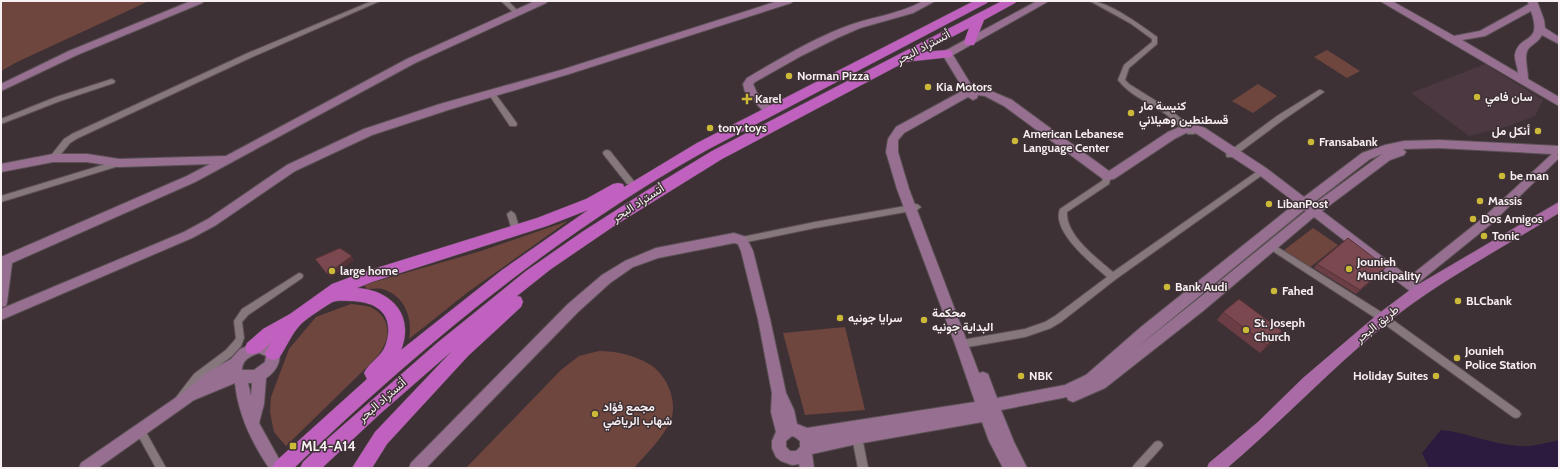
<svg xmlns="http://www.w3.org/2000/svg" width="1560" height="469" viewBox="0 0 1560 469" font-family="Cabin,Vazirmatn,sans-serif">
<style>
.built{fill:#4b3841}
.green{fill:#6e463d}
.water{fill:#2d1a3f}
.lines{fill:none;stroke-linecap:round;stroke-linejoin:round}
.street-casing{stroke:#5b5155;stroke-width:2}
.secondary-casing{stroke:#5b5155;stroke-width:2}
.primary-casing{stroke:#5b5155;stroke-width:1}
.highway-casing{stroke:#5b5155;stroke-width:1}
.street{fill:#86777d;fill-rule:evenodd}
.secondary{fill:#977091;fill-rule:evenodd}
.primary{fill:#a96aa5;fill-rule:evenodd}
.highway{fill:#c061bf;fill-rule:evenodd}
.wall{fill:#6a3e44}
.shaded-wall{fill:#563237}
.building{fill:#7b484f;stroke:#563237}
.poi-dot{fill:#cdb938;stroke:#3e3136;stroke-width:1.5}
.labels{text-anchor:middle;stroke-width:3;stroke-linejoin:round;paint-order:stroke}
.street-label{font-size:12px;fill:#f7eff2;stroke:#3e3136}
.poi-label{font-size:12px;font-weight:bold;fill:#f7eff2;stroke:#3e3136;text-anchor:start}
.near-poi-label{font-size:14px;font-weight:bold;fill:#f7eff2;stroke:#3e3136;text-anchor:start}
</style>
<rect width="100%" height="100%" fill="#3e3136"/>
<polygon class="built" points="1485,64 1543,100 1535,116 1506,127 1469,136 1411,93"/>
<g class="green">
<polygon points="1,1 149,1 17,62 1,71"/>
<polygon points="1327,50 1360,71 1347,78 1314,57"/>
<polygon points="1258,84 1277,96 1253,113 1232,101"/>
<path d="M568 221 468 292 409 339C413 319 405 295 382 289 378 288 372 289 367 289L364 285 481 251Z"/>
<polygon points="1313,228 1338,245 1308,269 1283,251"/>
<path d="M351 304C357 305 364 305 370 307 389 315 392 335 381 351 378 356 373 361 369 365L286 446 274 432 270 412 271 397 289 349 316 317Z"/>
<polygon points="845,327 865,410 805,415 783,333"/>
<path d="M599 351C616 351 634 355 649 364 667 374 679 403 670 422 662 439 646 454 634 468H466L561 370 579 356Z"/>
</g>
<path class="water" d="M1441 430C1467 432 1492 445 1519 446 1532 447 1546 443 1559 440V468H1429L1422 453Z"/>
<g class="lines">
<g class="street-casing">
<g id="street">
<polygon points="372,1 380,1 252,57 78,138 70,143 56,160 50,160 49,158 64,139 72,134 248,53"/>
<polygon points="501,1 508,1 520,13 517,15 515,14"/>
<path d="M1090 1C1108 1 1142 26 1157 37V44L1129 68 1125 80 1129 84 1172 111 1194 130 1195 132 1194 134H1188C1181 128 1174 121 1167 115 1151 103 1130 96 1118 80L1124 65 1152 42V39L1130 23Z"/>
<polygon points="112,79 115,81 114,83 60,101 1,124 1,119 56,97"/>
<polygon points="1319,90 1321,90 1324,92 1283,120 1233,157 1227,157 1226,155 1227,153 1277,116"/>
<polygon points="490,92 494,92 516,122 517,124 516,126 510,126 490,96 489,94"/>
<polygon points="607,150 610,151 633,180 634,182 633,184 627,184 604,155 603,153 604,151"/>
<polygon points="119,160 122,161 123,163 122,165 1,202 1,196"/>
<path d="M1262 168 1266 171 1265 173 1116 279 1061 322 1051 328 1025 337 962 348 959 347 958 344 959 341 962 340 1025 329 1045 322 1055 316 1107 277C1092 264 1051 231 1060 209L1102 181 1104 174H1110L1111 176 1109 184 1067 212C1065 235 1098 259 1113 272Z"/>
<polygon points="917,204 921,207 917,210 815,228 742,243 739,242 738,240 739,238 742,237 815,222"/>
<polygon points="511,211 515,214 520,230 519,232 513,232 512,230 507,214"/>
<polygon points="1271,243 1386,315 1519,411 1521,414 1519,417 1516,418 1513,417 1380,321 1268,248 1267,246 1268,244"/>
<polygon points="299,273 302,274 303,276 302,278 248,315 242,322 244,338 241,346 232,356 200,380 183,402 180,403 177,402 175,399 177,396 194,374 226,350 234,341 236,338 234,321 242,309"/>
<polygon points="140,426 143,427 166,468 156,468 135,430 137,427"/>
<polygon points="857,433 860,434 862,437 868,468 858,468 852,437 854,434"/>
<polygon points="1158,441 1161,442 1163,445 1161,448 1143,468 1132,468 1134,465 1155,442"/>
</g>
</g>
<g class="secondary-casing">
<g id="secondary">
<polygon points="191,1 204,1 202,3 77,55 1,91 1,84 69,51"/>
<polygon points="535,1 548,1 546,3 415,63 195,182 12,263 7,302 6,306 1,307 1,257 187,176 210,164 119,167 87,162 53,162 1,172 1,164 53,154 87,154 119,159 226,156 407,59"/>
<polygon points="778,1 793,1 791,3 569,74 448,110 372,135 295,171 216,225 192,238 1,320 1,309 184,232 208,219 287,165 364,129 440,104 561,70"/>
<path d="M923 1H935L913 13 860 28 837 38 801 56 755 82 753 84 757 93 774 108 775 111 774 114H766L745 92 743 84 747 78C778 60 809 41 842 28 869 17 898 15 923 1Z"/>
<path d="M1037 1H1049L953 55 973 88 991 91 1012 100 1109 171 1168 132 1189 123 1205 128 1266 168 1304 197 1362 153 1385 145 1404 141 1439 140 1559 146V154H1557L1559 158 1491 224 1418 283 1425 291 1423 295 1419 296 1415 295 1314 217 1203 311 1105 388 1073 402 1068 400 1067 397 1001 410 1014 442 1027 468H1003L989 441 982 422 857 444 812 454 814 468H800L799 464 792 465 781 461 776 457 772 448V441L776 432 771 412 772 393 758 319 741 251 738 244 734 243 658 258 633 267 610 283 578 312 426 468H409L411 463 568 304 602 275 625 261 656 248 734 233 746 237 753 251 770 319 786 393 794 410 797 424 807 428 975 402 955 344 897 189 886 152 888 139 896 127 964 90 942 54 943 52ZM978 95 985 96 1004 106 1103 179 1107 180 1114 179 1176 138 1190 131 1197 134 1258 174 1296 203 1141 327 1086 375 1065 385 997 398 988 374 983 372 979 373 909 189 898 152V140L904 133 968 97 973 100 977 98ZM1439 148 1552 154 1483 218 1409 277 1322 211 1390 160 1404 155 1406 152 1403 149ZM1382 154 1314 204 1313 203 1370 159ZM1304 210 1306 211 1193 303 1135 349ZM792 436 795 437 800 441V447L796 451H790L786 447V441Z"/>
<path d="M1380 1H1392L1454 36 1480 31 1529 4 1527 1H1537L1544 20 1545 28 1559 37V44L1542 35C1539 41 1533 44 1529 48 1523 54 1528 70 1528 79L1559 97V106ZM1531 11C1543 45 1520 33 1515 54 1514 60 1518 67 1518 73L1462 40 1485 36Z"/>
<path d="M259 341C264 342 270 343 274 346 286 356 276 372 266 378L264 404 259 423 284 468H269C252 443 238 414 235 383L194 400 98 468H79L81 463 184 392 206 373 231 359 240 349ZM259 353 266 356 265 362 254 370H242C242 360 250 356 259 353ZM248 383H252L251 396Z"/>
</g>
</g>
<g class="primary-casing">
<path id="primary" d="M1559 202V213C1502 248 1441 280 1388 322 1332 368 1282 421 1227 468H1207L1209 463 1258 422 1303 378 1378 314 1414 287Z"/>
</g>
<g class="highway-casing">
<g id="highway">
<path d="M974 1H989L987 3 707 150C555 235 419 348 294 468H272L275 462 367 379 364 373C369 362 382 357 386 344 395 314 377 301 349 301 343 301 335 300 331 303 321 309 309 317 301 324 292 333 286 348 279 358L273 360 267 358 265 353 271 343C263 349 258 357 247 353L245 348 247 343 263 329 290 314 332 284 367 271 537 218 586 199 613 184 618 183 623 184 624 187 697 143ZM588 210 502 270 401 350C415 315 391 290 357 288L372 282 547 226Z"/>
<polygon points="1002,1 1017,1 1015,3 984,20 974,45 966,45 964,42 969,28 923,52 947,50 951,51 953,54 951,57 905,62 722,159 614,226 551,269 517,296 521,297 523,302 521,307 468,356 387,444 372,468 352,468 375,432 452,351 381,413 322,468 300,468 303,462 324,442 437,343 526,271 582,232 646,191 712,151"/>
</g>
</g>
<use href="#street" class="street"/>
<use href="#secondary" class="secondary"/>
<use href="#primary" class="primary"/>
<use href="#highway" class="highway"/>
</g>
<g class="wall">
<polygon points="1317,264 1386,267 1382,272 1356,294 1314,268"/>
<polygon points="1223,312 1276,339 1260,353 1217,320"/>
</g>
<g class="shaded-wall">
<polygon points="352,256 354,260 330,278 327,274"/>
<polygon points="1386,267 1382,272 1356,294 1360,290"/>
<polygon points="1282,331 1276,339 1260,353 1267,345"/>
</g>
<g class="building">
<polygon points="1348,238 1386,267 1360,290 1317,264"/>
<polygon points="340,248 352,256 327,274 315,259"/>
<polygon points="1239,299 1282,331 1267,345 1223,312"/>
</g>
<g class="poi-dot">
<circle cx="789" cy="76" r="4"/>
<circle cx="928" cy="87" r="4"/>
<circle cx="1477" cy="97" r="4"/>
<path d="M745 93h4v4h4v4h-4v4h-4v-4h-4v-4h4z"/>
<circle cx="1131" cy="113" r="4"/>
<circle cx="710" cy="128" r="4"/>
<circle cx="1538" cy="131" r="4"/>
<circle cx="1015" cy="141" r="4"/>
<circle cx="1311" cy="142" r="4"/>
<circle cx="1502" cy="176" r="4"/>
<circle cx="1480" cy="201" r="4"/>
<circle cx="1269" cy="204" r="4"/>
<circle cx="1473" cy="219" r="4"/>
<circle cx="1484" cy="236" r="4"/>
<circle cx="1349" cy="269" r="4"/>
<circle cx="332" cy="271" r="4"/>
<circle cx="1167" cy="287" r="4"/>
<circle cx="1274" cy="291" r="4"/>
<circle cx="1458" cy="301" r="4"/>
<circle cx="840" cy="318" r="4"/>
<circle cx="924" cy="320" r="4"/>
<circle cx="1246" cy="330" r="4"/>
<circle cx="1457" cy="358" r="4"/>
<circle cx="1021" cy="376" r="4"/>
<circle cx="1436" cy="376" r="4"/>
<circle cx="595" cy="414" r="4"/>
<rect x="289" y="442" width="8" height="8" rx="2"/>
</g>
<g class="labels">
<g class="street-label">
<text transform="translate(923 47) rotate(-28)" y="4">أتستراد البحر</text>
<text transform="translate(638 203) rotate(-33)" y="4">أتستراد البحر</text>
<text transform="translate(1377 324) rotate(-39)" y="4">طريق البحر</text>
<text transform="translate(382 400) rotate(-41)" y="4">أتستراد البحر</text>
</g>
<g class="poi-label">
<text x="797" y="80">Norman Pizza</text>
<text x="936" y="91">Kia Motors</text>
<text x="1485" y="101">سان فامي</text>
<text x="755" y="103">Karel</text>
<text x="1139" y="110">كنيسة مار<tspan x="1139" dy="14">قسطنطين وهيلاني</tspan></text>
<text x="718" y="132">tony toys</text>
<text x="1530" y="135" text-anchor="end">أنكل مل</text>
<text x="1023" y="138">American Lebanese<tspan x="1023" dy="14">Language Center</tspan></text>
<text x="1319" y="146">Fransabank</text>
<text x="1510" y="180">be man</text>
<text x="1488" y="205">Massis</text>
<text x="1277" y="208">LibanPost</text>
<text x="1481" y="223">Dos Amigos</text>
<text x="1492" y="240">Tonic</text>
<text x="1357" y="266">Jounieh<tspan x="1357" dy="14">Municipality</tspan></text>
<text x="340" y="275">large home</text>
<text x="1175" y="291">Bank Audi</text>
<text x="1282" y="295">Fahed</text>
<text x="1466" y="305">BLCbank</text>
<text x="932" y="317">محكمة<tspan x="932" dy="14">البداية جونيه</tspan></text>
<text x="848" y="322">سرايا جونيه</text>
<text x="1254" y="327">St. Joseph<tspan x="1254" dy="14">Church</tspan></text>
<text x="1465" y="355">Jounieh<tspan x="1465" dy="14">Police Station</tspan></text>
<text x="1029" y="380">NBK</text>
<text x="1428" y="380" text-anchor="end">Holiday Suites</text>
<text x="603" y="411">مجمع فؤاد<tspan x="603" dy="14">شهاب الرياضي</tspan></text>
</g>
<g class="near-poi-label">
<text x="301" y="451">ML4-A14</text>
</g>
</g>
<rect width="1560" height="469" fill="none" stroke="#f7eff2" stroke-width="4"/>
</svg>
